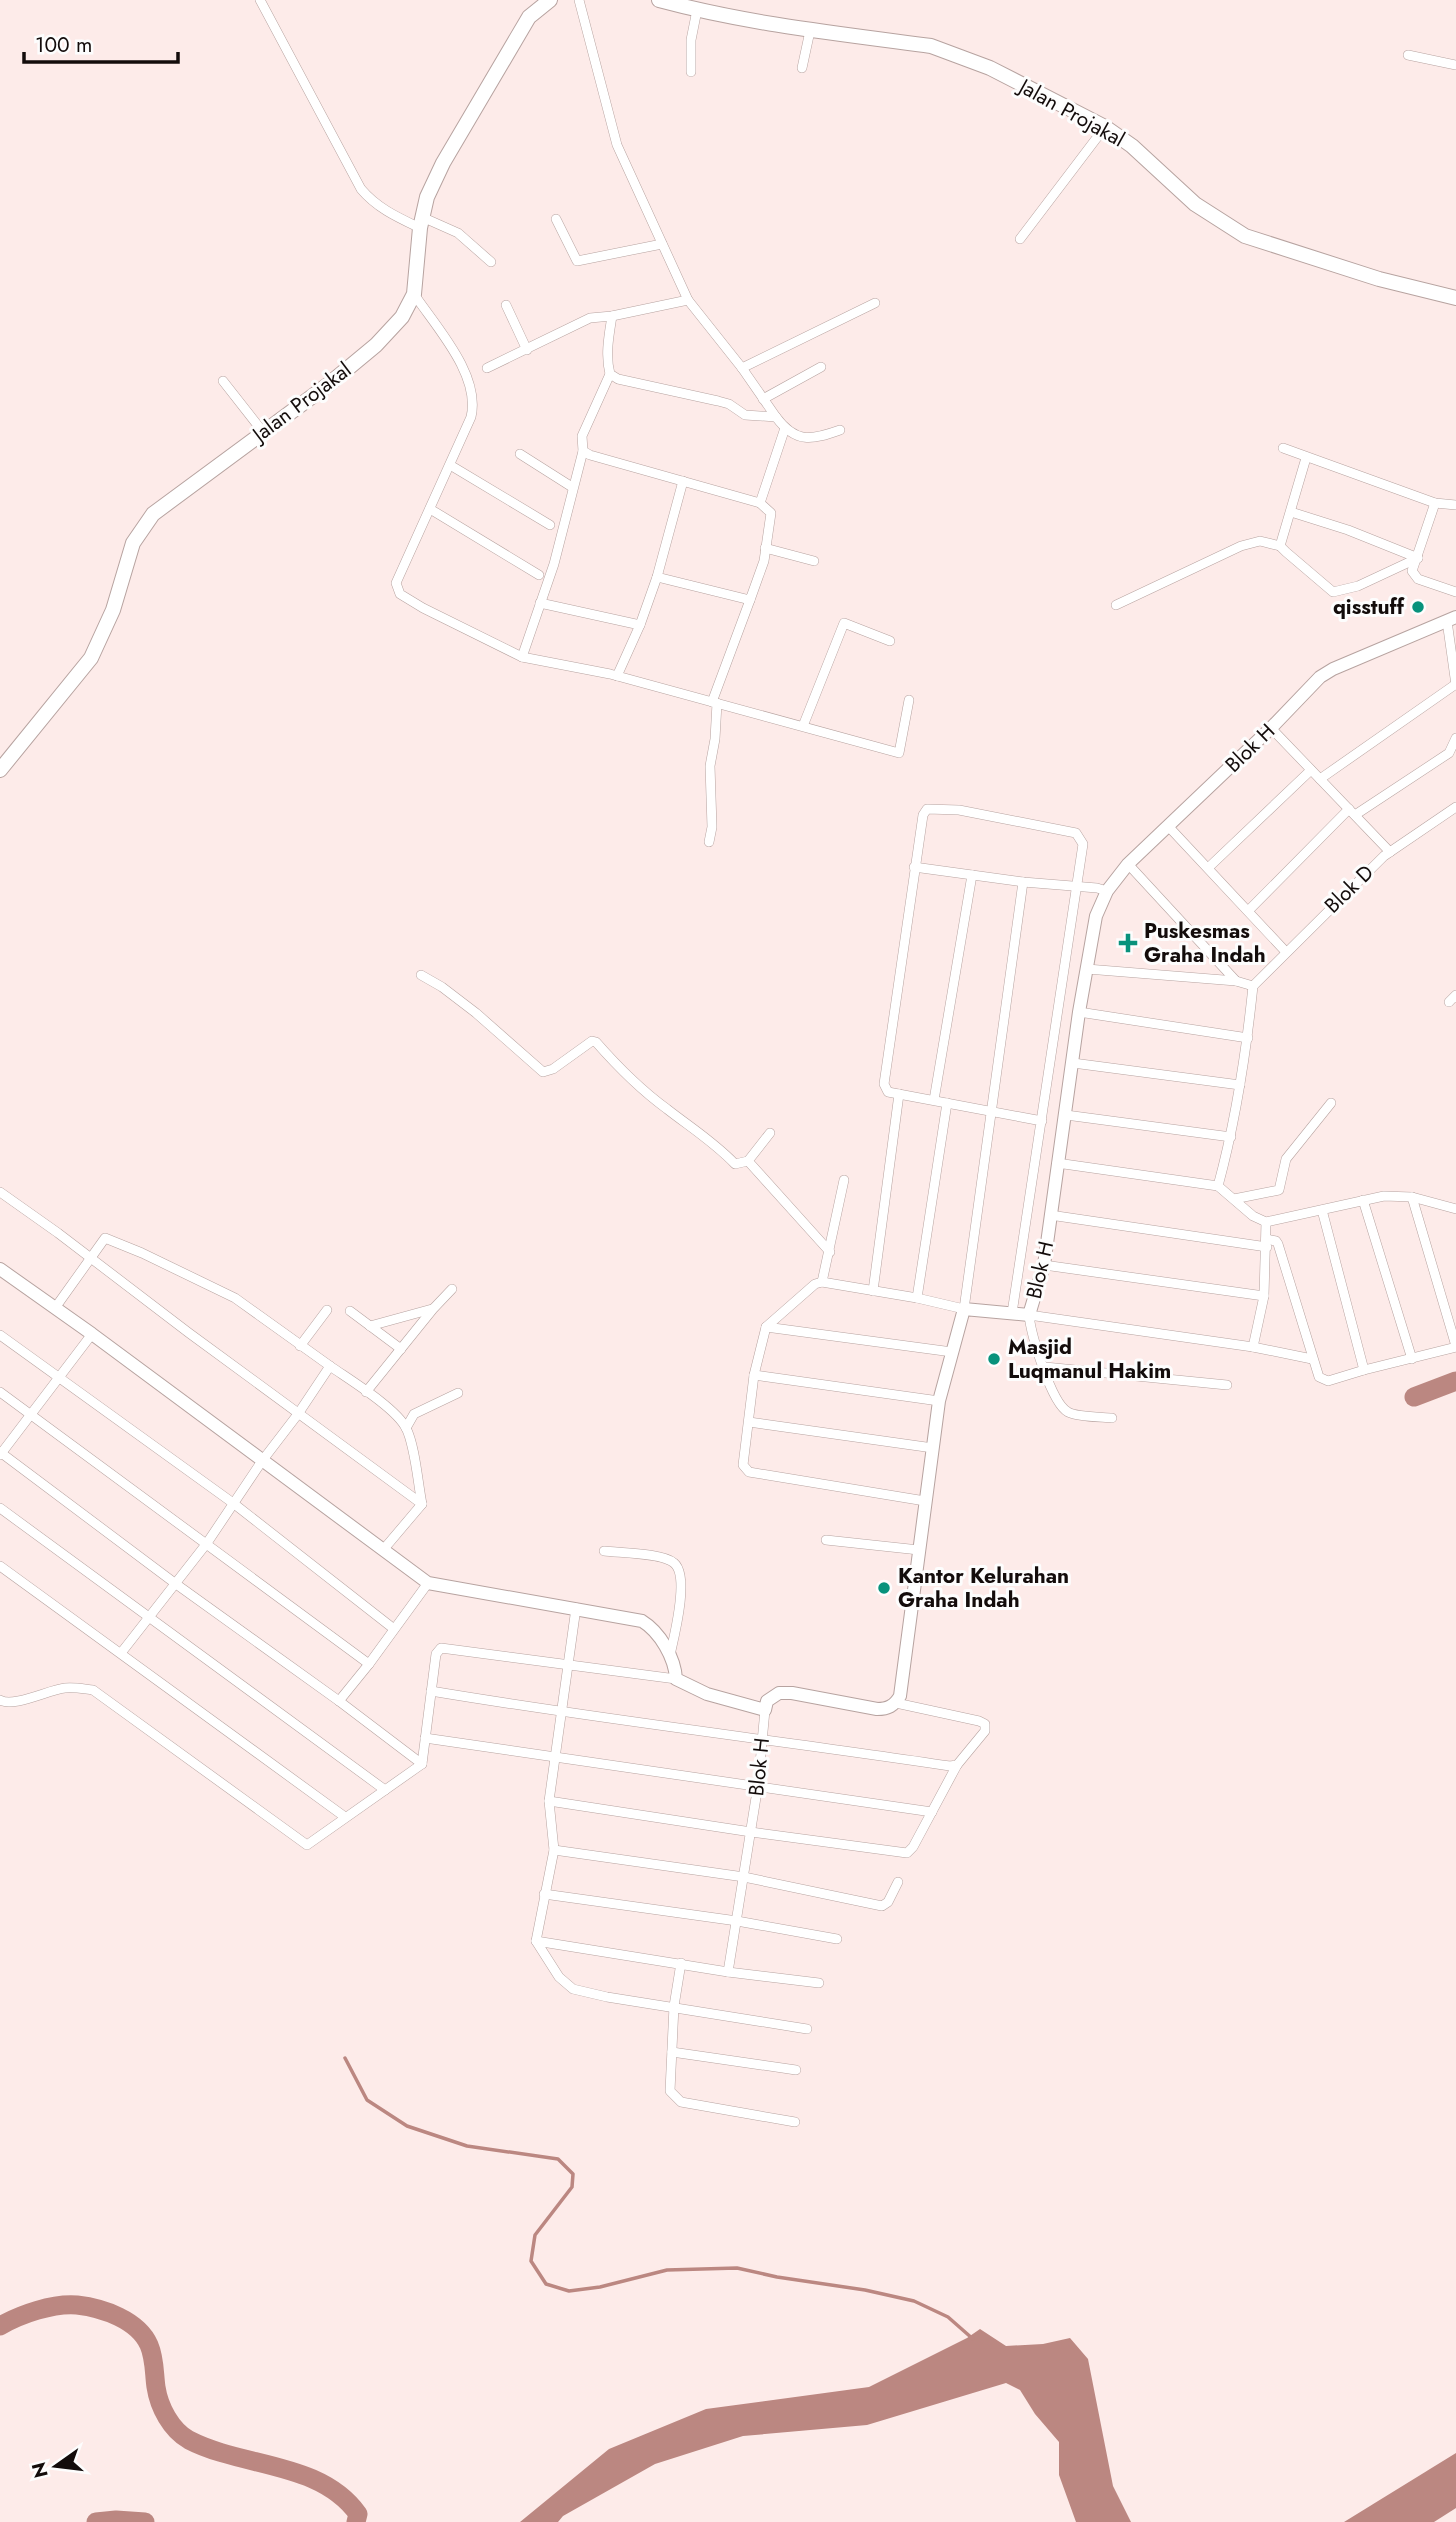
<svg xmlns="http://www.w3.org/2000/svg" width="1456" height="2522" viewBox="0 0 1456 2522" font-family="Jost,sans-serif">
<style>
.water{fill:#bb8781}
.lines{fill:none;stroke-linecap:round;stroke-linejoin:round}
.stream{stroke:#bb8781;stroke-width:3.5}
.river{stroke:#bb8781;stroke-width:19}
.street-casing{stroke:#b7a3a0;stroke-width:10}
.secondary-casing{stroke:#b7a3a0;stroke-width:14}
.primary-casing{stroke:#b7a3a0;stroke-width:16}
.street{stroke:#fff;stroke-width:9}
.secondary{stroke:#fff;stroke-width:12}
.primary{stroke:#fff;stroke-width:14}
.poi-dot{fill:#08927c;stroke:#fdfdfd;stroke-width:2.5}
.labels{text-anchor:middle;stroke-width:6;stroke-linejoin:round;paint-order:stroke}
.street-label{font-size:21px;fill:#130c0b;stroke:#fdfdfd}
.poi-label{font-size:21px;font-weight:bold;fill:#130c0b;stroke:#fdfdfd;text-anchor:start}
</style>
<rect width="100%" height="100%" fill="#fdebe9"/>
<g class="water">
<polygon points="980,2329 1006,2346 1043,2344 1070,2338 1088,2359 1113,2486 1131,2522 1076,2522 1059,2475 1059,2442 1035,2414 1020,2390 1006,2383 867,2425 743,2436 655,2464 563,2516 558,2522 520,2522 609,2449 706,2409 869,2387 967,2338"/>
<polygon points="1456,2453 1456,2508 1434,2522 1344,2522"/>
</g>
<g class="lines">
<polyline class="stream" points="345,2058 367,2100 407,2126 467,2146 558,2159 573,2174 572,2187 535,2235 531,2261 546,2284 569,2291 600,2287 667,2270 737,2268 777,2277 865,2290 914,2301 948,2317 973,2339"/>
<g class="river">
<polyline points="1414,1397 1456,1381"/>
<path d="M0 2326C21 2314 53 2303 77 2305 103 2308 138 2320 149 2345 155 2359 154 2373 156 2387 159 2407 171 2430 189 2440 243 2468 320 2461 358 2514L356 2522"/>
<polyline points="96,2522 116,2520 145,2522"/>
</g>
<g class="street-casing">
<g id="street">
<path d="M260 0 361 189C377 208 397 217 420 228"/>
<path d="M579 0 617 145 688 300 742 368 776 417 745 415 729 404 718 401 618 379 610 374C605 355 609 335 612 316"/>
<polyline points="1408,55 1456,65"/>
<polyline points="802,68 810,31"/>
<polyline points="691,72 691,40 697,10"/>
<polyline points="422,217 458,233 491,262"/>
<polyline points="556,219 577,261 662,244"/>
<polyline points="1020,239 1105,127"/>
<path d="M414 294C436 327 481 375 471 417L396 583 400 594 423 608 522 657 610 674 899 753 909 700"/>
<polyline points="506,305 527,350"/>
<polyline points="487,368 590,318 612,316 688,300"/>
<polyline points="742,368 875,303"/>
<polyline points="610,374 582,436 583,451 590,455 760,503 771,513 764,561 750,600 657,577"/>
<polyline points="223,381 263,432"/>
<polyline points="763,399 821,367"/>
<path d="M776 417C796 444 812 440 840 430"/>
<polyline points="1283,448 1435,503 1456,505"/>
<polyline points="520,454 572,487"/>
<polyline points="1306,458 1280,546 1286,552 1333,592 1358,586 1418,558"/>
<polyline points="450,465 550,525"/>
<polyline points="760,503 785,428"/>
<polyline points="1435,503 1412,571 1418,579 1456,592"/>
<polyline points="430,509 539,575"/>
<polyline points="1291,512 1348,530 1418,558"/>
<polyline points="765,548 814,561"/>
<polyline points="540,603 640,625"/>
<polyline points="1116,605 1241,546 1260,541 1280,546"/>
<polyline points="1447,621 1456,685"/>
<polyline points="522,657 554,564 583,451"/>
<polyline points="617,676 640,625 657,577 683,481"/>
<polyline points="712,702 750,600"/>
<polyline points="803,726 844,623 890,641"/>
<polyline points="1271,728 1390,852"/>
<polyline points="1320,779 1456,684"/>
<polyline points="1355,815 1449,753 1456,738"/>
<polyline points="1168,826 1286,952"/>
<polyline points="709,842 712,827 710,766 715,739 717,703"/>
<polyline points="1128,864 1236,981"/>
<polyline points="914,867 1023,882 1097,888 1107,891"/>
<polyline points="1208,868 1311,770"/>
<polyline points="1249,910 1349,809"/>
<polyline points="1087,969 1236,981 1253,986"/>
<path d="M421 975 442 987 476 1013 543 1072 553 1069 592 1041 596 1042C617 1066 641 1090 667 1109 690 1127 714 1142 735 1164L748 1161"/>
<path d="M1253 986C1246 1054 1236 1120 1218 1186L1253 1216 1266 1222 1384 1196 1412 1197 1456 1209"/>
<polyline points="1253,986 1384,856 1456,807"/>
<polyline points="1449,1002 1456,995"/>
<polyline points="1079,1012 1248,1038"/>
<polyline points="1073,1063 1240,1085"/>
<polyline points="934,1100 972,875"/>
<polyline points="1066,1115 1231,1137"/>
<polyline points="770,1133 748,1161 830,1252"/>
<polyline points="1057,1163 1218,1186"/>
<polyline points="0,1192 58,1233 189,1333 422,1504 383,1550"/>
<polyline points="1412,1197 1456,1346"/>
<polyline points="1234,1199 1279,1190 1286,1159 1331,1103"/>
<polyline points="1363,1200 1412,1359"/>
<polyline points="1322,1210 1364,1370 1456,1347"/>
<polyline points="1050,1215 1267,1247"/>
<polyline points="1266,1239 1276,1241 1278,1244 1319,1377 1328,1381 1364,1370"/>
<polyline points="1044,1265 1264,1296"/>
<polyline points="822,1282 844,1180"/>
<polyline points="873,1291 899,1094"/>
<polyline points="917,1298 947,1103"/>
<polyline points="55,1308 105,1238 142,1253 235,1298 330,1366"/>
<polyline points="350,1311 401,1349"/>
<polyline points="1012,1313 1083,844 1076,833 959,810 927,809 923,815 884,1084 888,1092 1042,1121"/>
<polyline points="370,1326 432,1309"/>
<polyline points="766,1327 952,1352"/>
<polyline points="0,1335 233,1503 394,1629"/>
<polyline points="300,1346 327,1310"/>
<polyline points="1253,1347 1264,1296 1266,1222"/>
<polyline points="1045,1367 1227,1385"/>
<polyline points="754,1375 939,1401"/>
<polyline points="0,1392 369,1664"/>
<polyline points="366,1392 433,1309 452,1289"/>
<path d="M1112 1418C1102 1417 1076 1417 1068 1412 1051 1403 1031 1334 1029 1315L1253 1347 1312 1359"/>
<polyline points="749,1422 933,1448"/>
<polyline points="406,1428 414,1414 458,1393"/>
<polyline points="0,1452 176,1584 339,1701 422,1764"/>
<polyline points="0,1455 92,1334"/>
<polyline points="925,1501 749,1472 743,1465 754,1375 766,1327 815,1284 822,1282 917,1298 964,1309 1023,882"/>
<polyline points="0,1508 385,1790"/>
<polyline points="826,1540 919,1550"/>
<path d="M604 1551C620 1553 663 1553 674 1563 690 1576 674 1637 670 1655"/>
<polyline points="0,1566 345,1817"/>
<polyline points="576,1608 549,1801 554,1850 536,1941 559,1977 573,1989 607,1997 807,2029"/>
<path d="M121 1653 207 1543 262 1461 298 1414 330 1366C350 1380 396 1408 406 1428 415 1445 418 1484 422 1504"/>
<path d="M431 1691C603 1720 777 1740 950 1766L957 1765 985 1731V1724L979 1721 896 1703"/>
<path d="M0 1700C13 1708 48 1690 65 1688 75 1687 84 1689 93 1690L307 1845 422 1764 436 1654 441 1648 676 1679"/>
<polyline points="339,1701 369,1664 428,1583"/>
<polyline points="425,1738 932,1812"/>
<polyline points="549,1801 751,1832 907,1853 913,1847 957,1765"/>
<polyline points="554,1850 744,1877 882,1906 888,1902 898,1882"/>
<polyline points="544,1894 737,1921 837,1939"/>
<polyline points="536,1941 728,1972 819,1983"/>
<polyline points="681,1963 674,2006 670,2091 681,2102 795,2122"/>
<polyline points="728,1972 758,1785 765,1710"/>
<polyline points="672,2052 796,2070"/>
</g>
</g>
<g class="secondary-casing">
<path id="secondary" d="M0 1269 92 1334 428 1583 642 1621C660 1632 675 1658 676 1679L707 1694 765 1710 767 1701 779 1693H792L877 1709C888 1709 894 1706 900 1696L939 1401 964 1309 1029 1315 1044 1265 1079 1012 1096 916 1107 891 1128 864 1271 728 1320 677 1333 669 1456 617"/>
</g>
<g class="primary-casing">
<g id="primary">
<path d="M659 0C748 24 840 34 931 46L990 68 1105 127 1132 146 1195 204 1245 236 1379 279 1456 298"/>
<polyline points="0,770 91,658 113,610 133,543 153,514 329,384 376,345 402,317 414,294 420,228 427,197 443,163 529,17 550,0"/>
</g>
</g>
<use href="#street" class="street"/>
<use href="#secondary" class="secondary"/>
<use href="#primary" class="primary"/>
</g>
<g class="poi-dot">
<circle cx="1418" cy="607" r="7"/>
<path d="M1124.5 932.5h7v7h7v7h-7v7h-7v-7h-7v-7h7z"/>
<circle cx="994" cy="1359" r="7"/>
<circle cx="884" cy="1588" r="7"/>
</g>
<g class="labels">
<g class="street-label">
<text transform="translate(1072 113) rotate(29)" y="7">Jalan Projakal</text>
<text transform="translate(302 402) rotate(-37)" y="7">Jalan Projakal</text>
<text transform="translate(1250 748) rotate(-44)" y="7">Blok H</text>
<text transform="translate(1349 889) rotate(-44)" y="7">Blok D</text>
<text transform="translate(1040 1270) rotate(-77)" y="7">Blok H</text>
<text transform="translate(759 1767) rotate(-84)" y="7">Blok H</text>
</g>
<g class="poi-label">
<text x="1404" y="614" text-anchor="end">qisstuff</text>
<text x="1144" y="938">Puskesmas<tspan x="1144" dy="24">Graha Indah</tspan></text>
<text x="1008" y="1354">Masjid<tspan x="1008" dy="24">Luqmanul Hakim</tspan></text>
<text x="898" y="1583">Kantor Kelurahan<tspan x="898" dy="24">Graha Indah</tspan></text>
</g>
</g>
<g transform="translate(56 2466) rotate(256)" stroke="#fdfdfd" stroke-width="5" paint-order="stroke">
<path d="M0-5L12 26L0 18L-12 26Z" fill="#130c0b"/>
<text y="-10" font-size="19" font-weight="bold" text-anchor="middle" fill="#130c0b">N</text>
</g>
<path d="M24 52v10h154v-10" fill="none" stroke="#130c0b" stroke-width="3.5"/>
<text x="35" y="52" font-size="21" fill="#130c0b" stroke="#fdfdfd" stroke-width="5" paint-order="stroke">100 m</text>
</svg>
